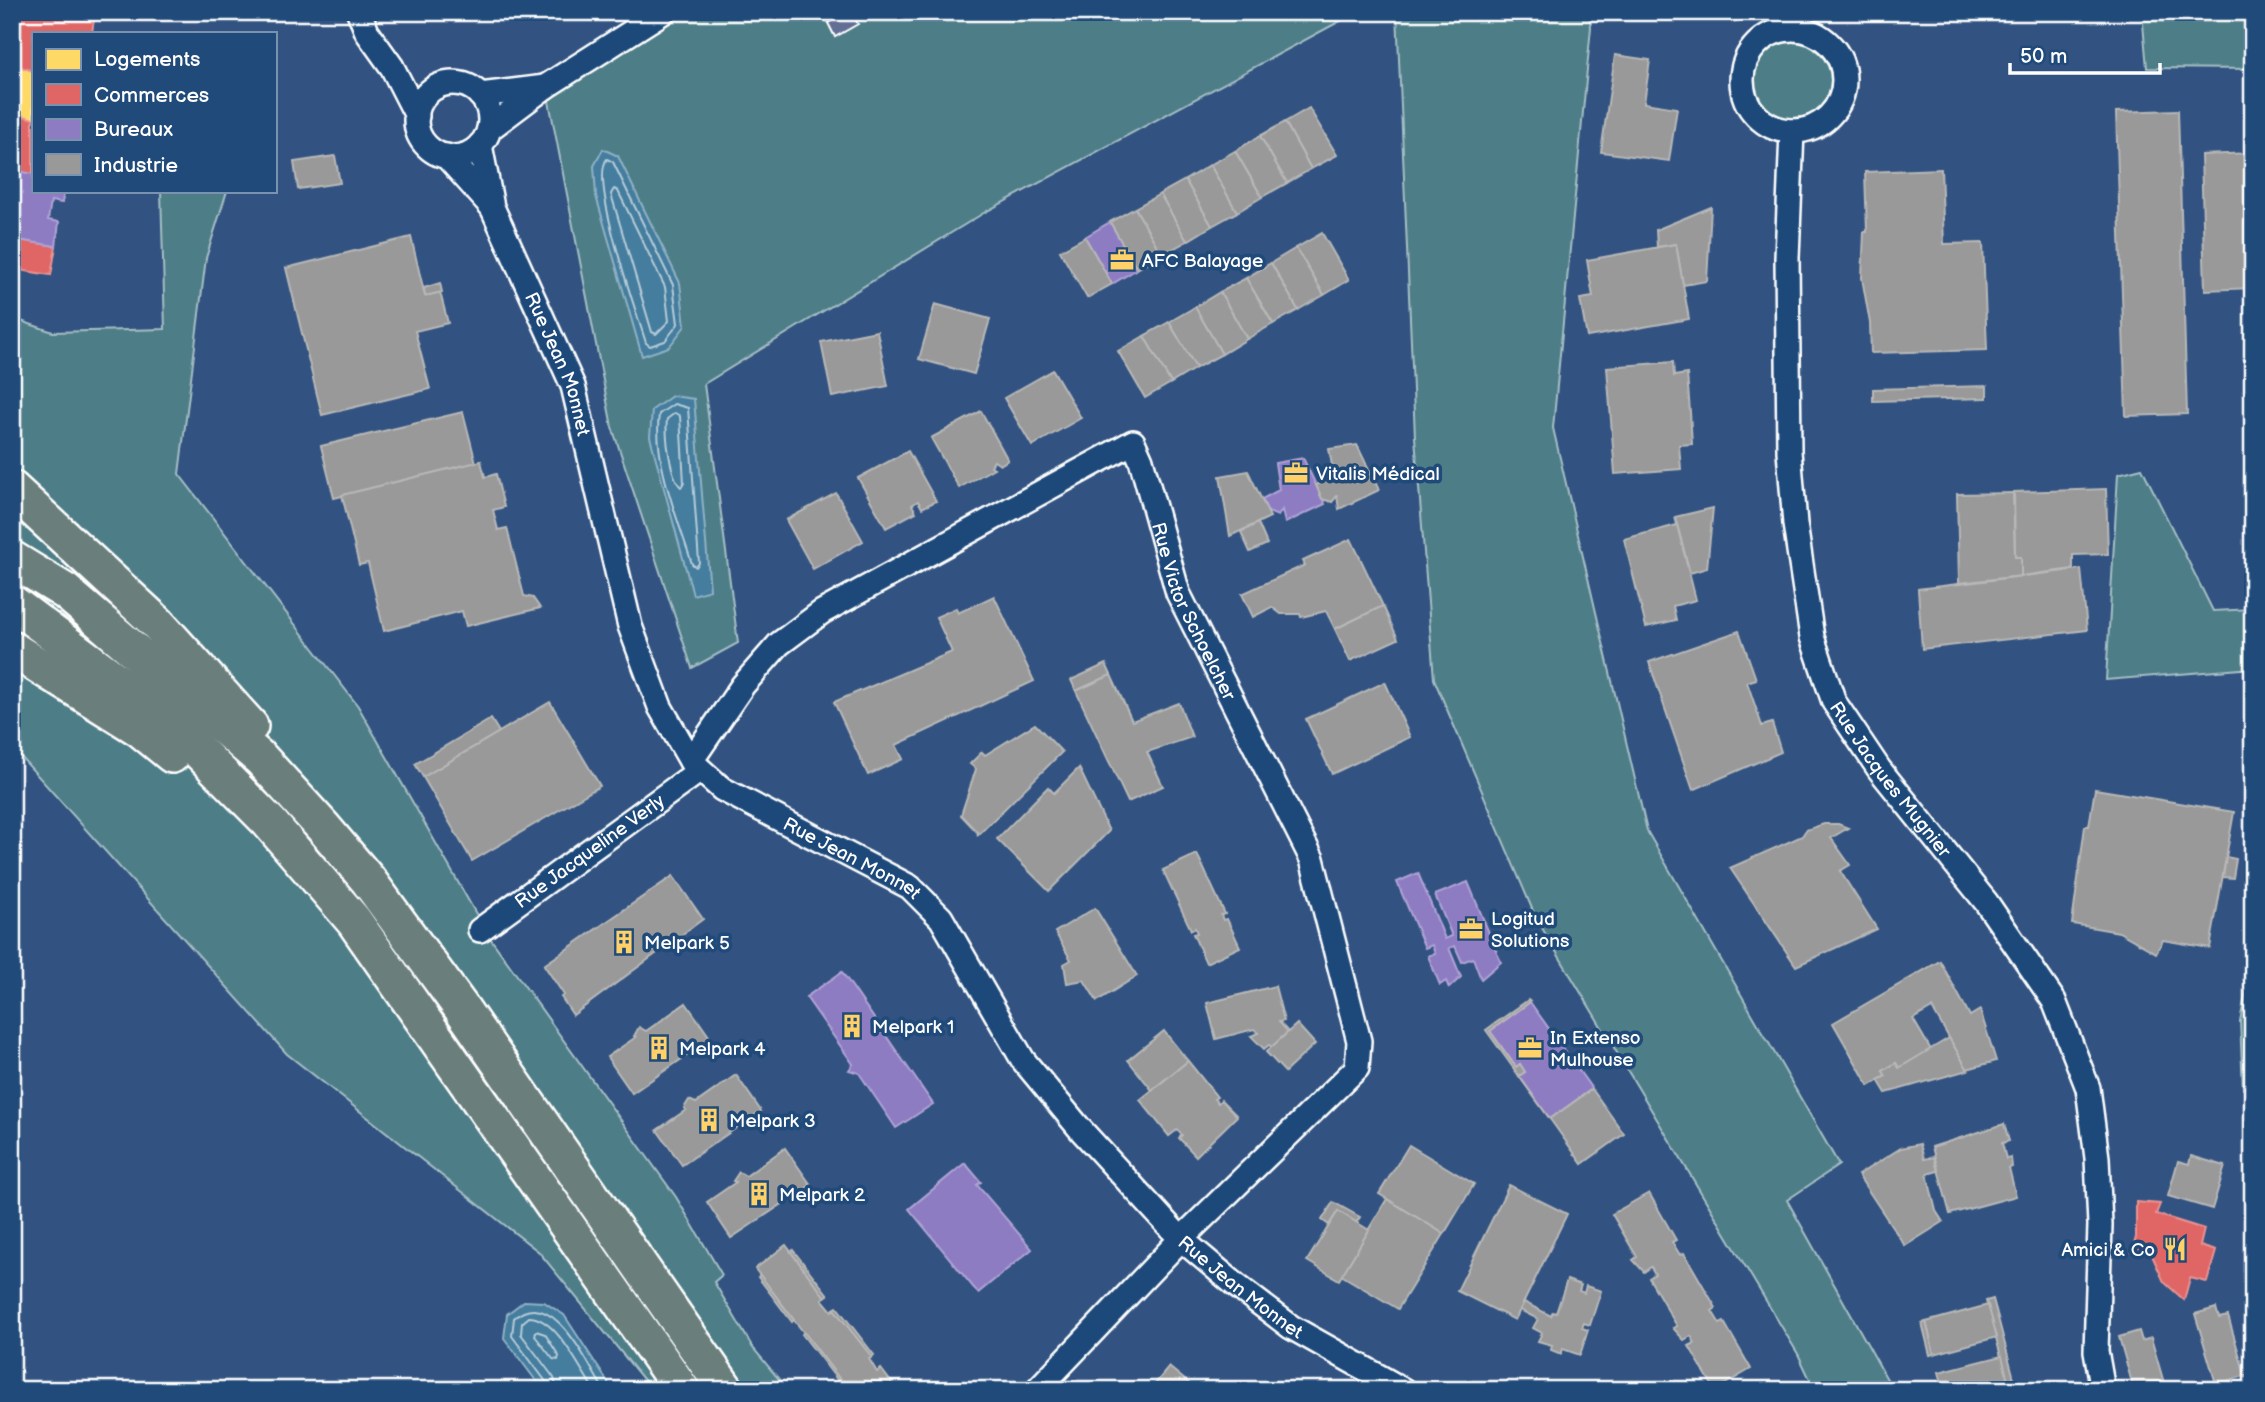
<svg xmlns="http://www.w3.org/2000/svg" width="2265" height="1402" viewBox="0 0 2265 1402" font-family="'Balsamiq Sans',sans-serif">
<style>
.green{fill:#4e7e88;stroke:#a6bec4;stroke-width:2}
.water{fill:#457d9e;stroke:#8fb1c5;stroke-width:2}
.homes{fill:#ffd966;stroke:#ffe494;stroke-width:2}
.shops{fill:#e06666;stroke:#e99494;stroke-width:2}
.offices{fill:#8e7cc3;stroke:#b0a3d5;stroke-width:2}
.industry{fill:#999;stroke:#b8b8b8;stroke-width:2}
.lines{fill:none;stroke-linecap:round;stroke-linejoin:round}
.shore{stroke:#b5cbd8;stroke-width:2}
.building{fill:#646e95;stroke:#fff;stroke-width:2}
.minor-casing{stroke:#fff;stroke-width:28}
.highway-casing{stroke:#fff;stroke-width:40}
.minor{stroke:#1f4a7a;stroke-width:23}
.highway{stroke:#6b7f7c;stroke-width:35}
.labels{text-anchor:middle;stroke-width:7;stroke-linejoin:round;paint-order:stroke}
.poi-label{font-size:19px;fill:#fff;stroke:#1f4a7a;text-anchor:start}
.street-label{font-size:19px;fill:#fff;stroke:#1f4a7a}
</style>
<rect width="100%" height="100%" fill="#325381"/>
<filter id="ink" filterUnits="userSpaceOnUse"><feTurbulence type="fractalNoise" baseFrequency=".0143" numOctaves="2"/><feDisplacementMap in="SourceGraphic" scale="14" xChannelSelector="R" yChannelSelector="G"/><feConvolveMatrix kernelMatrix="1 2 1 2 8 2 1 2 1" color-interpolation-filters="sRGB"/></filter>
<g filter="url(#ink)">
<g class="green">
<polygon points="688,12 1357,12 987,211 704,384 738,643 692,668 612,427 548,96"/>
<polygon points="1397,12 1589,12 1591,27 1553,428 1647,831 1839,1165 1787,1200 1893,1390 1815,1390 1798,1354 1536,918 1434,679 1415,437"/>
<polygon points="2142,12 2253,12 2253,69 2147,68"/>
<circle cx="1792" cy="81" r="39"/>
<polygon points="161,191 227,191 206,258 179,474 358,706 488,935 676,1197 722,1275 714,1282 753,1348 788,1390 652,1390 539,1252 287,1054 12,747 12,318 53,332 165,329"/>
<polygon points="2142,468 2213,611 2253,609 2253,668 2106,680 2118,474"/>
<polygon points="2253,956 2253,1089 2243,1089 2240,1021"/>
</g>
<g class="water">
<polygon points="603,149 618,156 680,283 685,326 669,347 642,356 596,196 594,166"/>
<polygon points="672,396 694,399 710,590 693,595 650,437 652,410"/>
<polygon points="524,1301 544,1302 564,1315 613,1390 543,1390 504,1338 507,1314"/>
</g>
<polygon class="homes" points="12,64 33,71 33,119 12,112"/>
<g class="shops">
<polygon points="12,12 82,12 94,19 92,33 33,33 33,71 12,64"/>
<polygon points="12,112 33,119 33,174 12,170"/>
<polygon points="12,239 56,246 51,275 12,269"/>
<polygon points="2136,1202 2160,1204 2156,1214 2204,1229 2200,1246 2216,1251 2207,1282 2190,1278 2184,1300 2164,1282 2151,1253 2132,1252 2136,1237"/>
</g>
<g class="offices">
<polygon points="12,170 33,174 33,191 64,191 62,203 51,201 48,220 59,222 56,246 12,239"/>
<polygon points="1110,222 1137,269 1112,284 1085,237"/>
<polygon points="1303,458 1325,504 1285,523 1282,510 1278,516 1268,512 1262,499 1279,490 1275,463"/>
<polygon points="1418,873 1445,939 1452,936 1435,895 1468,882 1501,962 1481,979 1473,958 1462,962 1455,946 1449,948 1461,977 1449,988 1446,981 1440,985 1428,956 1435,953 1432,945 1425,948 1397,882"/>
<polygon points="842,972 933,1104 896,1128 859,1073 849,1070 853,1064 806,997"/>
<polygon points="1530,1002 1592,1089 1550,1119 1519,1076 1525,1072 1520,1064 1516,1067 1490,1031"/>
<polygon points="965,1163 981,1182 977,1185 1032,1249 978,1293 909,1209"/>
</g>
<g class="industry">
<polygon points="1615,55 1650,60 1644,103 1677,108 1669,161 1601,152"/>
<polygon points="1309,108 1337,155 1311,169 1285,122"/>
<polygon points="2178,110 2187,414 2126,416 2116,112"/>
<polygon points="1285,122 1311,169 1287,183 1260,136"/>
<polygon points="1260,136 1287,183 1262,197 1235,151"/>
<polygon points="1235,151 1262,197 1237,212 1210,165"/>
<polygon points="2253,153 2253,288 2205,290 2201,155"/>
<polygon points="335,156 340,183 298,189 294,162"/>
<polygon points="1210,165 1237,212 1212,226 1185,180"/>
<polygon points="1941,169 1944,244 1983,243 1987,350 1871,353 1870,323 1862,278 1864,232 1867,232 1865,172"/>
<polygon points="1185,180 1212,226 1187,241 1160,194"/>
<polygon points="1160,194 1187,241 1162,255 1135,208"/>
<polygon points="1711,207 1707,281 1683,285 1676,244 1657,247 1656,230"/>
<polygon points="1135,208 1162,255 1137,269 1110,222"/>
<polygon points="1322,233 1349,280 1324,295 1296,248"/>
<polygon points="411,237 425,296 440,292 448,323 415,331 430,389 322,415 286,268"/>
<polygon points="1085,237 1112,284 1087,298 1060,251"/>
<polygon points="1676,244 1689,319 1587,337 1580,299 1593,297 1587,260"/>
<polygon points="1296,248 1324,295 1298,310 1271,263"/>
<polygon points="1271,263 1298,310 1273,324 1246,278"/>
<polygon points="1246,278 1273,324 1247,339 1220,292"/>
<polygon points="440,283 442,292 425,296 424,288"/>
<polygon points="1220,292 1247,339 1222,354 1195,307"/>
<polygon points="935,304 990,319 974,374 919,359"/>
<polygon points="1195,307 1222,354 1196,368 1169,322"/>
<polygon points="1169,322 1196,368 1171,383 1144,336"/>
<polygon points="877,331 888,386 832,397 821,342"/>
<polygon points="1144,336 1171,383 1145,398 1118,351"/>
<polygon points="1673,362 1674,376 1687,374 1690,412 1692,444 1679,445 1681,469 1615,474 1607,367"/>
<polygon points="1053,370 1081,418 1032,446 1004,398"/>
<polygon points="1987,386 1987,398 1873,401 1873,389"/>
<polygon points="981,411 1008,460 1000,465 994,461 991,466 994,468 959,488 931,438"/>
<polygon points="463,412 476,463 334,498 321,446"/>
<polygon points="1357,445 1379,490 1339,509 1337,496 1332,502 1322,499 1316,485 1334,476 1329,449"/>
<polygon points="908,451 936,501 922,508 918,501 912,505 916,512 886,528 858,478"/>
<polygon points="481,461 485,477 496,474 504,507 493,510 498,530 507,528 524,596 533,598 540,608 466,626 462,611 384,631 368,563 359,565 342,495"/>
<polygon points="1248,471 1270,517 1230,536 1220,476"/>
<polygon points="2106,489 2108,554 2073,555 2073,569 2021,576 2021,557 2015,557 2014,492"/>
<polygon points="836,493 863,541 813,569 786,520"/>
<polygon points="2013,493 2015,557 2021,557 2021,576 1959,583 1957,494"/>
<polygon points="1713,508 1707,568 1690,573 1675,517"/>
<polygon points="1258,523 1267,544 1250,552 1241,532"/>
<polygon points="1677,525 1696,600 1673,606 1676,620 1646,627 1624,539"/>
<polygon points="1351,539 1383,606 1335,629 1326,611 1301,617 1300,614 1281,614 1272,607 1253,617 1242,594 1305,565 1303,561"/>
<polygon points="2081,569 2087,630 1922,649 1918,589"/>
<polygon points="994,596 1034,681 896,745 903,759 868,775 834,702 952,652 936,617 956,608 958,613"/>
<polygon points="1383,606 1398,639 1350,661 1335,629"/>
<polygon points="1739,631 1756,679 1747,682 1762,726 1772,723 1781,752 1693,790 1649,662"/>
<polygon points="1106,664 1111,675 1076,691 1071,680"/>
<polygon points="1111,675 1132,721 1179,703 1192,737 1147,752 1163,786 1128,802 1076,691"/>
<polygon points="1385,682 1410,737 1332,774 1306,719"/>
<polygon points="550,702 600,786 472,861 423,777"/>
<polygon points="491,719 499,732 423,777 415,764"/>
<polygon points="1035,724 1062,752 977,836 978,833 961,815 976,769 970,764 982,752 985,755"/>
<polygon points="1079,768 1109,831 1049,891 997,839 1048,787 1054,793"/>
<polygon points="2095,789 2234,812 2210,948 2163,940 2156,953 2119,932 2072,924 2085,826 2089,826"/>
<polygon points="1824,824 1838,824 1848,828 1831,838 1850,865 1840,871 1877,929 1796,966 1730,868 1802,836 1806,830"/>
<polygon points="1197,854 1225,914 1221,915 1223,920 1227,919 1240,947 1206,963 1193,934 1197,933 1195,928 1191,930 1163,870"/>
<polygon points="2226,857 2236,859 2233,878 2223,877"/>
<polygon points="673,876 703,919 573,1015 561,997 564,995 544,965"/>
<polygon points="1095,908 1137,976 1097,1001 1084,980 1067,983 1064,964 1071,960 1055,932"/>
<polygon points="1940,961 1970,1016 1980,1010 1996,1061 1967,1069 1932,1008 1913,1019 1931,1050 1899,1068 1896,1063 1883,1071 1886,1076 1869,1086 1833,1023"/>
<polygon points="1275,986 1284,1021 1279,1022 1288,1032 1272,1047 1269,1045 1264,1049 1251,1036 1259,1033 1254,1029 1216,1039 1207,1003"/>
<polygon points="1528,1000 1530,1002 1490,1031 1516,1067 1520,1064 1525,1072 1519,1076 1550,1119 1486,1030"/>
<polygon points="686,1003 711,1039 632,1093 607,1057 636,1037 634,1036 639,1027 646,1031"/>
<polygon points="1297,1024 1315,1044 1285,1072 1266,1052"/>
<polygon points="1164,1031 1188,1061 1152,1090 1128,1060"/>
<polygon points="1949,1038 1968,1070 1886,1093 1878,1080 1886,1076 1883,1071 1896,1063 1899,1068"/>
<polygon points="1188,1061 1217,1097 1214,1099 1218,1103 1221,1100 1237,1116 1196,1156 1179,1138 1182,1135 1177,1130 1169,1136 1140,1100"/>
<polygon points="736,1075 761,1111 682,1165 657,1130 686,1110 684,1108 689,1100 696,1103"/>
<polygon points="1592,1089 1624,1134 1582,1164 1550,1119"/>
<polygon points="2004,1124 2009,1141 2002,1143 2006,1159 2011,1158 2012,1167 2009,1168 2016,1196 1950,1214 1932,1147"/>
<polygon points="1920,1144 1924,1159 1934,1157 1938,1171 1927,1174 1936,1211 1943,1222 1905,1246 1858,1175 1901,1148"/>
<polygon points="1409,1145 1474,1184 1444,1234 1379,1194"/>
<polygon points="785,1148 811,1185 731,1238 707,1202 736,1182 733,1181 739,1172 746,1176"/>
<polygon points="2191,1156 2225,1166 2212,1209 2168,1196 2178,1161 2189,1164"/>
<polygon points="1509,1185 1567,1214 1515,1320 1457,1291"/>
<polygon points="1649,1193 1676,1240 1672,1242 1680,1255 1684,1253 1716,1308 1712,1311 1720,1324 1724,1322 1751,1369 1715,1390 1689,1346 1695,1343 1691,1336 1684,1340 1673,1328 1677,1326 1649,1278 1655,1274 1651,1267 1644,1272 1633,1260 1637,1257 1612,1214"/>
<polygon points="1387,1199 1444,1234 1398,1309 1341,1275"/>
<polygon points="1333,1202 1360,1217 1356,1223 1338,1211 1329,1225 1322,1220"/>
<polygon points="1338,1211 1369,1230 1339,1280 1307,1261"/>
<polygon points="786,1245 825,1297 822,1299 832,1311 834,1309 872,1357 869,1359 877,1372 881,1369 897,1390 848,1390 794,1320 755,1269"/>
<polygon points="793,1250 828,1295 825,1297 791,1252"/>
<polygon points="760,1275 794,1320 792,1322 758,1277"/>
<polygon points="1567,1280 1581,1285 1579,1291 1584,1293 1586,1286 1601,1291 1590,1325 1584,1323 1582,1328 1588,1330 1580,1355 1563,1349 1561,1354 1551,1350 1552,1345 1538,1341 1542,1333 1533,1328 1538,1319 1520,1310 1524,1302 1551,1316 1553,1312 1556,1313"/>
<polygon points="1993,1299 2017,1390 2010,1390 1996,1338 1986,1301"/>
<polygon points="1988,1305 1997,1337 1934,1354 1926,1322"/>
<polygon points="837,1307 874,1355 872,1357 834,1309"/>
<polygon points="2216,1308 2219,1318 2228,1316 2246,1378 2244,1376 2217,1384 2217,1387 2195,1314"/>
<polygon points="1926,1322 1934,1354 1930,1355 1922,1323"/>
<polygon points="2139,1331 2142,1341 2151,1338 2166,1390 2134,1390 2119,1337"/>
<polygon points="804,1332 841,1381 839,1382 802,1334"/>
<polygon points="2002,1356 2009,1385 1991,1390 1944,1390 1939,1372"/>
<polygon points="1169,1367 1197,1390 1150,1390"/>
</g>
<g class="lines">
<g class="shore">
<path d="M607 159 613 162 673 285 678 324 665 341 650 346 646 343C637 313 589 180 607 159Z"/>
<polygon points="614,189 618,191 665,287 669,321 656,334 652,332 611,194"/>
<path d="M674 404 688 408 699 563 696 567 692 564C678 518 653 463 659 414Z"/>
<path d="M675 413 680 416 684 483 681 487C670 477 665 435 667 419Z"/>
<polygon points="536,1331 545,1334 559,1356 558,1360 553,1359 535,1336"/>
<path d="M548 1390 547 1383 512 1336 514 1318C553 1285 586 1362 604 1390"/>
<path d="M557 1390 554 1378 521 1334 522 1323 529 1317C556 1317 580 1369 594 1390"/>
</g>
</g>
<polygon class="building" points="846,12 851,12 858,24 835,37 828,23"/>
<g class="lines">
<g class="minor-casing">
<g id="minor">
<polyline points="359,12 367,32 392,67 417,116"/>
<circle cx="1793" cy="80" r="51"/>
<circle cx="453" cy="120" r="37"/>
<polyline points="480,95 545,87"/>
<polyline points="489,129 545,87 663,12"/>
<path id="s1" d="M1792 131 1787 258 1789 451 1795 524 1812 637 1834 702 1879 769 1986 902 2054 1001 2088 1088 2097 1158 2100 1225 2096 1351 2103 1390"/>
<path id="s2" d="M480 145 492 207 573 386 630 626 660 707 691 761 722 789 910 887 941 918 1023 1060 1081 1130 1181 1239 1237 1286 1291 1327 1403 1390"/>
<polyline points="446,156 491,206"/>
<path id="s3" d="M691 761 743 685 779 644 822 612 1133 442 1141 460 1178 593 1312 859 1359 1041 1357 1068 1181 1239 1037 1390"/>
<path id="s4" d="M480 930 699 771"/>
</g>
</g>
<g class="highway-casing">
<g id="highway">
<polyline points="12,489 157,623 250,726"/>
<polyline points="12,559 66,592 261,759 323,827 368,880 462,1009 726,1390"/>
<polyline points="12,603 165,717 269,822 354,921 682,1390"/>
<polyline points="12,649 140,729 172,755"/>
</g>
</g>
<use href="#minor" class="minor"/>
<use href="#highway" class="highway"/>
</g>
</g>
<defs>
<g id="office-bare" transform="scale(1.89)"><path d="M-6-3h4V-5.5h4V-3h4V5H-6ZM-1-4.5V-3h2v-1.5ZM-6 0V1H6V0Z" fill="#ffd166" stroke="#1f4a7a" stroke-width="2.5" paint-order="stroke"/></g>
<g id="building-bare" transform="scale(1.89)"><path d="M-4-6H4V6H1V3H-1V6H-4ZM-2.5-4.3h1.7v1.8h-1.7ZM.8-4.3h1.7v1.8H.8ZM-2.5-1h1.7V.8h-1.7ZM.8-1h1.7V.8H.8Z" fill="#ffd166" stroke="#1f4a7a" stroke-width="2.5" paint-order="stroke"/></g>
<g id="restaurant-bare" transform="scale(1.89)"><path d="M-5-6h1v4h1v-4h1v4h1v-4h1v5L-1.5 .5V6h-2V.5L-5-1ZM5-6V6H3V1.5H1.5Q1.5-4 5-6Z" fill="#ffd166" stroke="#1f4a7a" stroke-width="2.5" paint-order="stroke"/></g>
</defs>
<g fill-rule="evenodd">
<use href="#office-bare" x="1122" y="260"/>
<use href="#office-bare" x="1296" y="473"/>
<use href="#office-bare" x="1471" y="929"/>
<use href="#building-bare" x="624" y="942"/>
<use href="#building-bare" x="852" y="1026"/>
<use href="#building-bare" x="659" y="1048"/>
<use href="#office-bare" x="1530" y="1048"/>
<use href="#building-bare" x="709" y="1120"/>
<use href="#building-bare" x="759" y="1194"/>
<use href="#restaurant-bare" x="2175" y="1249"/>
</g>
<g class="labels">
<g class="poi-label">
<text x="1142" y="267">AFC Balayage</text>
<text x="1316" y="480">Vitalis Médical</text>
<text x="1491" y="925">Logitud<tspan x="1491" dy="22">Solutions</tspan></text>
<text x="644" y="949">Melpark 5</text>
<text x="872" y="1033">Melpark 1</text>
<text x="1550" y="1044">In Extenso<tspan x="1550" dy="22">Mulhouse</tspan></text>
<text x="679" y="1055">Melpark 4</text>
<text x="729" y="1127">Melpark 3</text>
<text x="779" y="1201">Melpark 2</text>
<text x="2155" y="1256" text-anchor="end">Amici &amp; Co</text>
</g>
<g class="street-label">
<text dy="7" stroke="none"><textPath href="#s2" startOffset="234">Rue Jean Monnet</textPath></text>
<text dy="7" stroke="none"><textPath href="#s3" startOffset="735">Rue Victor Schoelcher</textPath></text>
<text dy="7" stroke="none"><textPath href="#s1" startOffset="672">Rue Jacques Mugnier</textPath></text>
<text dy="7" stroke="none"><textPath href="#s4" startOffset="135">Rue Jacqueline Verly</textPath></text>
<text dy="7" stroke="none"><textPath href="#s2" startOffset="844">Rue Jean Monnet</textPath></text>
<text dy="7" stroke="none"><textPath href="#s2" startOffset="1432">Rue Jean Monnet</textPath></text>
</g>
</g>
<rect width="2265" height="1402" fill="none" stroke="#1f4a7a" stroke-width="42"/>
<rect x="21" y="21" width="2223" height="1360" fill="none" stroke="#fff" stroke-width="2.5" filter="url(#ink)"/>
<rect x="32" y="32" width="245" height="161" fill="#1f4a7a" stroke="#7992af" stroke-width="2"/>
<rect x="46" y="49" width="35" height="21" fill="#ffd966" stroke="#7992af" stroke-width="2"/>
<text x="94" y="66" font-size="21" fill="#ffffff">Logements</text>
<rect x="46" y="84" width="35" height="21" fill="#e06666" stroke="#7992af" stroke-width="2"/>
<text x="94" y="102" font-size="21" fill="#ffffff">Commerces</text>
<rect x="46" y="119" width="35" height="21" fill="#8e7cc3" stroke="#7992af" stroke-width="2"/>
<text x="94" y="136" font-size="21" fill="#ffffff">Bureaux</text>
<rect x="46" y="154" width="35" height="21" fill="#999999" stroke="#7992af" stroke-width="2"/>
<text x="94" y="172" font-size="21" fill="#ffffff">Industrie</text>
<path d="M2010 63v10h150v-10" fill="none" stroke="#ffffff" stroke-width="3.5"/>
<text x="2020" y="63" font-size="21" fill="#ffffff" stroke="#1f4a7a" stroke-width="5" paint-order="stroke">50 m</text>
</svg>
